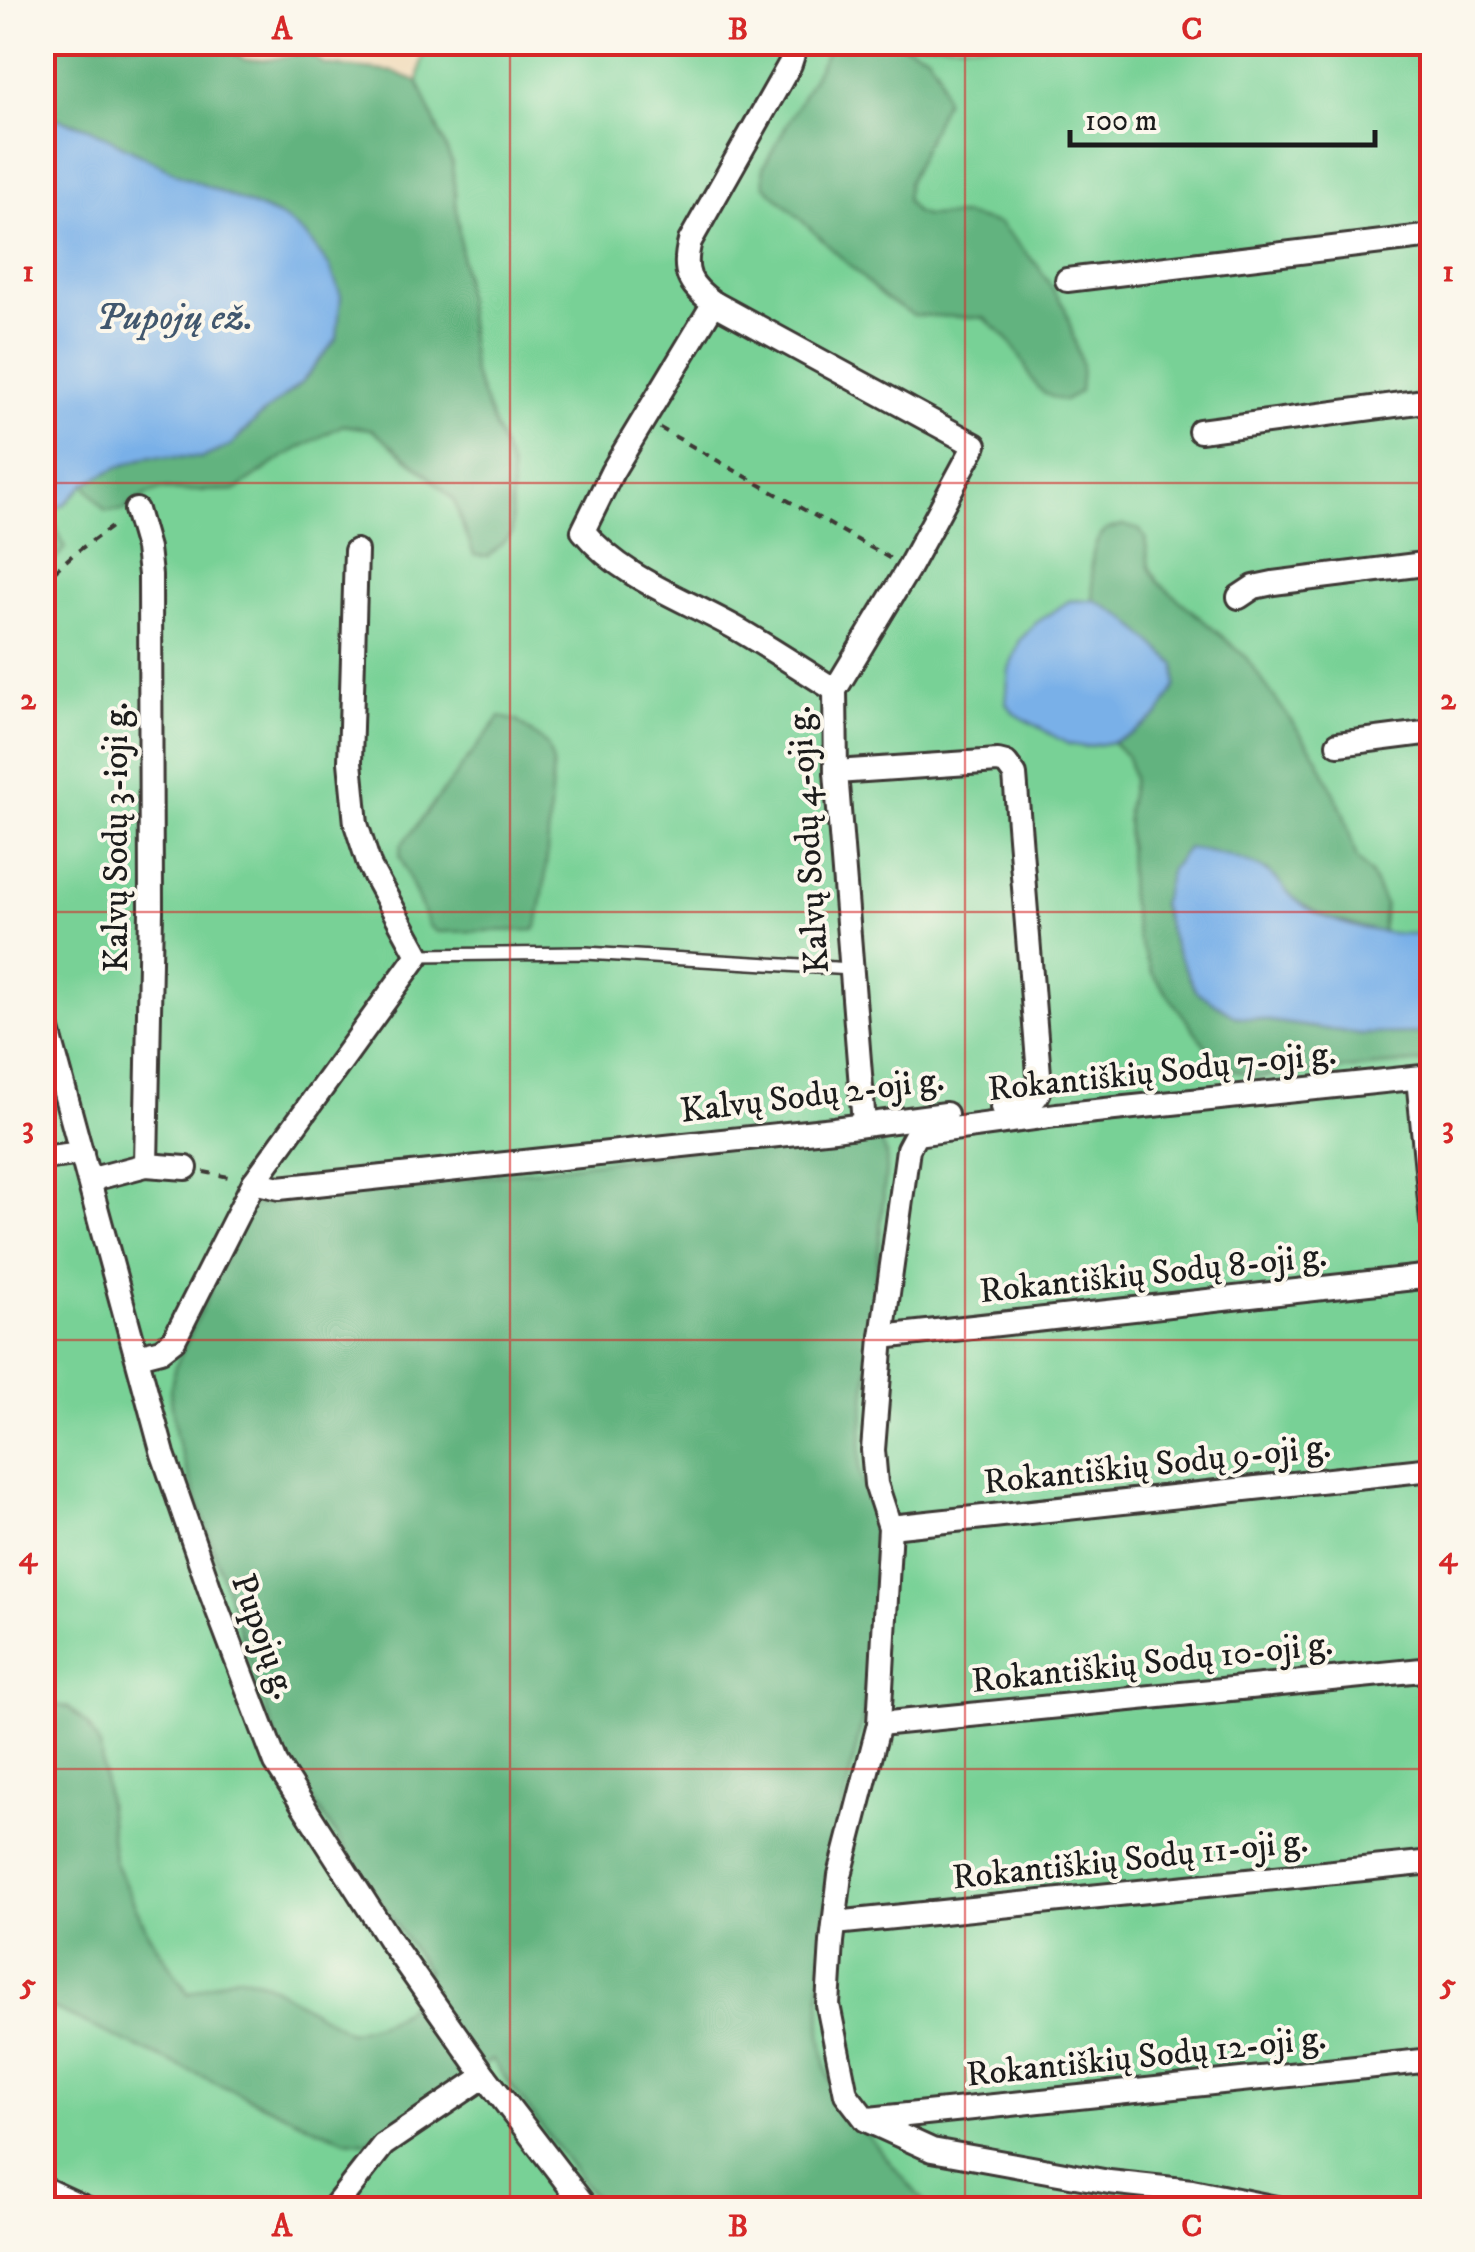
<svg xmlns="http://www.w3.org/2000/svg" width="1475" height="2252" viewBox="0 0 1475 2252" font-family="'IM FELL DW Pica',serif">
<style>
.green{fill:#78d196;stroke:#4a7659;stroke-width:2.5}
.forest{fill:#62b37f;stroke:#3f684e;stroke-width:2.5}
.water{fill:#79b0e8;stroke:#4a6682;stroke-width:2.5}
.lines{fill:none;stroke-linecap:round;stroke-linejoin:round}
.service-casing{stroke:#3c3934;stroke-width:16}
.minor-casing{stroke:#3c3934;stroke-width:28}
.path{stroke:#3c3934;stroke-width:4;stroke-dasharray:8 8;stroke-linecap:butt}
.service{stroke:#fff;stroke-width:11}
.minor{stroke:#fff;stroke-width:22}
.grid{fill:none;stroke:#d62828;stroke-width:2.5;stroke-opacity:0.55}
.labels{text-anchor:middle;stroke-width:8;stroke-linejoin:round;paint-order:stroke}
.street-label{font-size:35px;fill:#1c1c1c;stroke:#fbf7ec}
.water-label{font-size:38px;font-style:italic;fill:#41576e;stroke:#fbf7ec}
.neatline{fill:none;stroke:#d62828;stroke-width:4}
.grid-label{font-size:32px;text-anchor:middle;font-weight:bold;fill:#d62828}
</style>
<rect width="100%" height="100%" fill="#fbf7ec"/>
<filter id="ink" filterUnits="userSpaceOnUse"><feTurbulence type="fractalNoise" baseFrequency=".01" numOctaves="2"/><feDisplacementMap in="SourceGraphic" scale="20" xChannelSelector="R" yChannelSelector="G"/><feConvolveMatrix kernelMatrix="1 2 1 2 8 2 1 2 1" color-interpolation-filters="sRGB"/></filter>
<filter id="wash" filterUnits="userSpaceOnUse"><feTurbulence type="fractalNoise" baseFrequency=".0048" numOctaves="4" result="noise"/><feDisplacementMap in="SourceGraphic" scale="40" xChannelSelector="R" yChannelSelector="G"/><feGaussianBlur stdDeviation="2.25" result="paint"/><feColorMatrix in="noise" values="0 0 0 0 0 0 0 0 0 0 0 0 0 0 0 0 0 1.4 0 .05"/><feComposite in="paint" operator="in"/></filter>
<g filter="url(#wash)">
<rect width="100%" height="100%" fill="#f1dcbb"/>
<g class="green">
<path d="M425 43H1432V932L1416 935 1382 933 1385 905 1370 873 1357 859 1343 812 1245 656 1158 582 1149 567 1145 538 1091 562 1094 600 1069 601 1085 747 1112 742 1127 756 1133 779 1127 810 1130 898 1137 935 1211 1053 1257 1077 1432 1061V2209L1252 2210 1128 2197 1097 2209H930L853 2119 834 2092 826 2068 821 2034 820 1991 830 1865 864 1713 879 1542 859 1470 887 1156 280 1752 427 1971C409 2018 394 2019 349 2032L266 1983 189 1994 148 1933 114 1861 100 1747 88 1725 69 1708 43 1702 42 574 65 548 49 512 65 504 85 484 106 511 124 510 145 495 161 489 183 491 236 490 283 457 342 425 371 429 424 472 454 500 465 534 511 469 473 372 452 163 418 82Z"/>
<polygon points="43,2004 318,2129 347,2140 367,2142 492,2060 603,2209 43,2210"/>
</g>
<g class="forest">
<polygon points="42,43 220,43 245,60 273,59 307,52 325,65 395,72 418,82 452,163 473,372 511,469 512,534 488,557 474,555 454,500 424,472 371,429 343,425 283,457 236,490 183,491 161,489 145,495 124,510 105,511 85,484 116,468 149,456 202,458 230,446 257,419 302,382 337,338 285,219 179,175 89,128 43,114"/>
<path d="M832 43H898L927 54 939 72 945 100 908 183 906 200 915 212 925 216 963 215 1000 224 1038 266 1065 308 1082 366 1080 391 1065 401C1027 393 1033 372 1013 346 1006 335 993 326 984 318L913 315 883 297 764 185 763 168Z"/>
<polygon points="49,512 65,548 43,574 43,515"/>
<path d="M1123 525 1140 530 1145 538 1149 567 1158 582 1245 656 1317 757 1343 812 1357 859 1370 873 1385 905 1382 933 1329 918 1298 903 1267 870 1161 905 1175 948 1196 991 1235 1016 1360 1034 1427 1033 1432 1031V1061L1257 1077 1233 1070 1211 1053 1151 972 1137 935 1130 898 1127 810 1133 779 1127 756 1112 742 1132 734 1125 617 1094 600C1092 579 1086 544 1107 530 1112 527 1117 527 1123 525Z"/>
<polygon points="500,717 517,721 547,745 553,763 545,882 537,927 534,930 437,932 429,926 400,856 401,846"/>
<path d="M862 1129 878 1138 887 1156 859 1469 879 1542 864 1713 830 1865 820 1991 821 2034 826 2068 834 2092 853 2119 930 2209H603L492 2060 367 2142 347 2140 318 2129 43 2004V1702L69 1708 88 1725 100 1747 114 1861 148 1933 188 1994 236 1975 266 1983 349 2032C394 2019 409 2018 427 1971L280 1752 176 1437 170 1390 176 1365 246 1213 256 1205Z"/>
<polygon points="1128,2197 1158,2197 1252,2210 1097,2210"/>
</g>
<g class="water">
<polygon points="42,114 89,128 180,175 285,219 307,237 330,267 341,296 337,338 302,382 257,419 230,446 202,458 149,456 116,468 85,484 65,504 43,515"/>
<polygon points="1094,600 1125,617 1176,665 1176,686 1159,715 1132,734 1112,742 1085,747 1068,744 1014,713 1006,703 1009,669 1020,640 1036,623 1069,601"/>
<path d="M1187 848C1213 851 1238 857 1263 869 1277 875 1284 891 1297 901 1327 925 1395 939 1432 932V1031L1428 1033 1360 1034 1235 1016 1196 991 1175 948 1161 905 1171 869Z"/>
</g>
</g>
<g filter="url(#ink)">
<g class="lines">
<g class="service-casing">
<polyline id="service" points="418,955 586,953 852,969"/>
</g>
<g class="minor-casing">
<g id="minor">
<path d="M797 42 790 64 690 241C682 271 688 285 714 303L975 445 908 569 835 690 836 772 864 1124"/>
<polyline points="1067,280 1432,236"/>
<path d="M714 303 612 472 583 531C623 580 688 600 741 631 773 650 804 670 835 690"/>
<polyline points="1200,431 1432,400"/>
<polyline points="136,510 147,548 150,575 151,911 146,1165"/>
<polyline points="1239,597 1254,587 1273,583 1432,563"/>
<polyline points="1338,744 1432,732"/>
<path d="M836 772 998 761 1006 763 1015 775 1040 1087C1037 1106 1018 1105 1002 1107"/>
<polyline points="42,1008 163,1454 211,1593 276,1763 390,1941 485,2076 588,2210"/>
<polyline points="1418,1078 1432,1221"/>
<polyline points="42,1158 82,1153"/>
<polyline points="89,1180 146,1165 186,1168"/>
<polyline points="254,1182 279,1188 834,1129 946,1114"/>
<polyline points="882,1337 1432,1276"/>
<polyline points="138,1356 161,1350 174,1340 254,1182 418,955 370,867 356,824 350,762 356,551"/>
<polyline points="890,1527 1432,1469"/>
<polyline points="879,1724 1432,1669"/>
<polyline points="835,1923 1432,1862"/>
<polyline points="869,2119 1432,2060"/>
<polyline points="42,2188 90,2210"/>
<polyline points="332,2210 383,2145 485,2076"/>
<polyline points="1286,2210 1192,2191 1109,2182 932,2150 866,2120 846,2094 828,2005 832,1942 840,1875 879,1724 890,1527 876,1484 873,1450 882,1337 908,1149 916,1134 1057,1115 1432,1076"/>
</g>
</g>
<g class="path">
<polyline points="660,428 891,559"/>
<polyline points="42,582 75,553 117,523"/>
<polyline points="204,1172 234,1178"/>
</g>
<use href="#service" class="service"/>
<use href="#minor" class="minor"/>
</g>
</g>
<path class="grid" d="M510 42V2210M965 42V2210M42 483H1432M42 912H1432M42 1340H1432M42 1769H1432"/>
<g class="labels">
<g class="street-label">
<text transform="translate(115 837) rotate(-90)" y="12">Kalvų Sodų 3-ioji g.</text>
<text transform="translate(807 840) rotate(-94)" y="12">Kalvų Sodų 4-oji g.</text>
<text transform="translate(1162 1070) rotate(-6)" y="12">Rokantiškių Sodų 7-oji g.</text>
<text transform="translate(812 1094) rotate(-7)" y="12">Kalvų Sodų 2-oji g.</text>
<text transform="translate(1153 1272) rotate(-6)" y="12">Rokantiškių Sodų 8-oji g.</text>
<text transform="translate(1157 1463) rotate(-6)" y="12">Rokantiškių Sodų 9-oji g.</text>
<text transform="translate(265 1636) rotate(70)" y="12">Pupojų g.</text>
<text transform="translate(1152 1661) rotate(-6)" y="12">Rokantiškių Sodų 10-oji g.</text>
<text transform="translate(1130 1858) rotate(-6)" y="12">Rokantiškių Sodų 11-oji g.</text>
<text transform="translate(1146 2055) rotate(-6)" y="12">Rokantiškių Sodų 12-oji g.</text>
</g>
<g class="water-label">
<text x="175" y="329">Pupojų ež.</text>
</g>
</g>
<rect width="1475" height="2252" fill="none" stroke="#fbf7ec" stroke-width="110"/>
<path d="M1070 130v15h305v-15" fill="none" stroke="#1c1c1c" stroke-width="5"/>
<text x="1085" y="130" font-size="30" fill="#1c1c1c" stroke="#fbf7ec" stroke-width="8" paint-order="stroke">100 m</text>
<rect x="55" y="55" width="1365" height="2142" class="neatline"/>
<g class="grid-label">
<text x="282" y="39">A</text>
<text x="738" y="39">B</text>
<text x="1192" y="39">C</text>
<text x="28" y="281">1</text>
<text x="1448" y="281">1</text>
<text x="28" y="709">2</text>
<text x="1448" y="709">2</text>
<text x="28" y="1137">3</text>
<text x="1448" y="1137">3</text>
<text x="28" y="1566">4</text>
<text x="1448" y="1566">4</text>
<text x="28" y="1994">5</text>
<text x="1448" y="1994">5</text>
<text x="282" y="2236">A</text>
<text x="738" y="2236">B</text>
<text x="1192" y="2236">C</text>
</g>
</svg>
